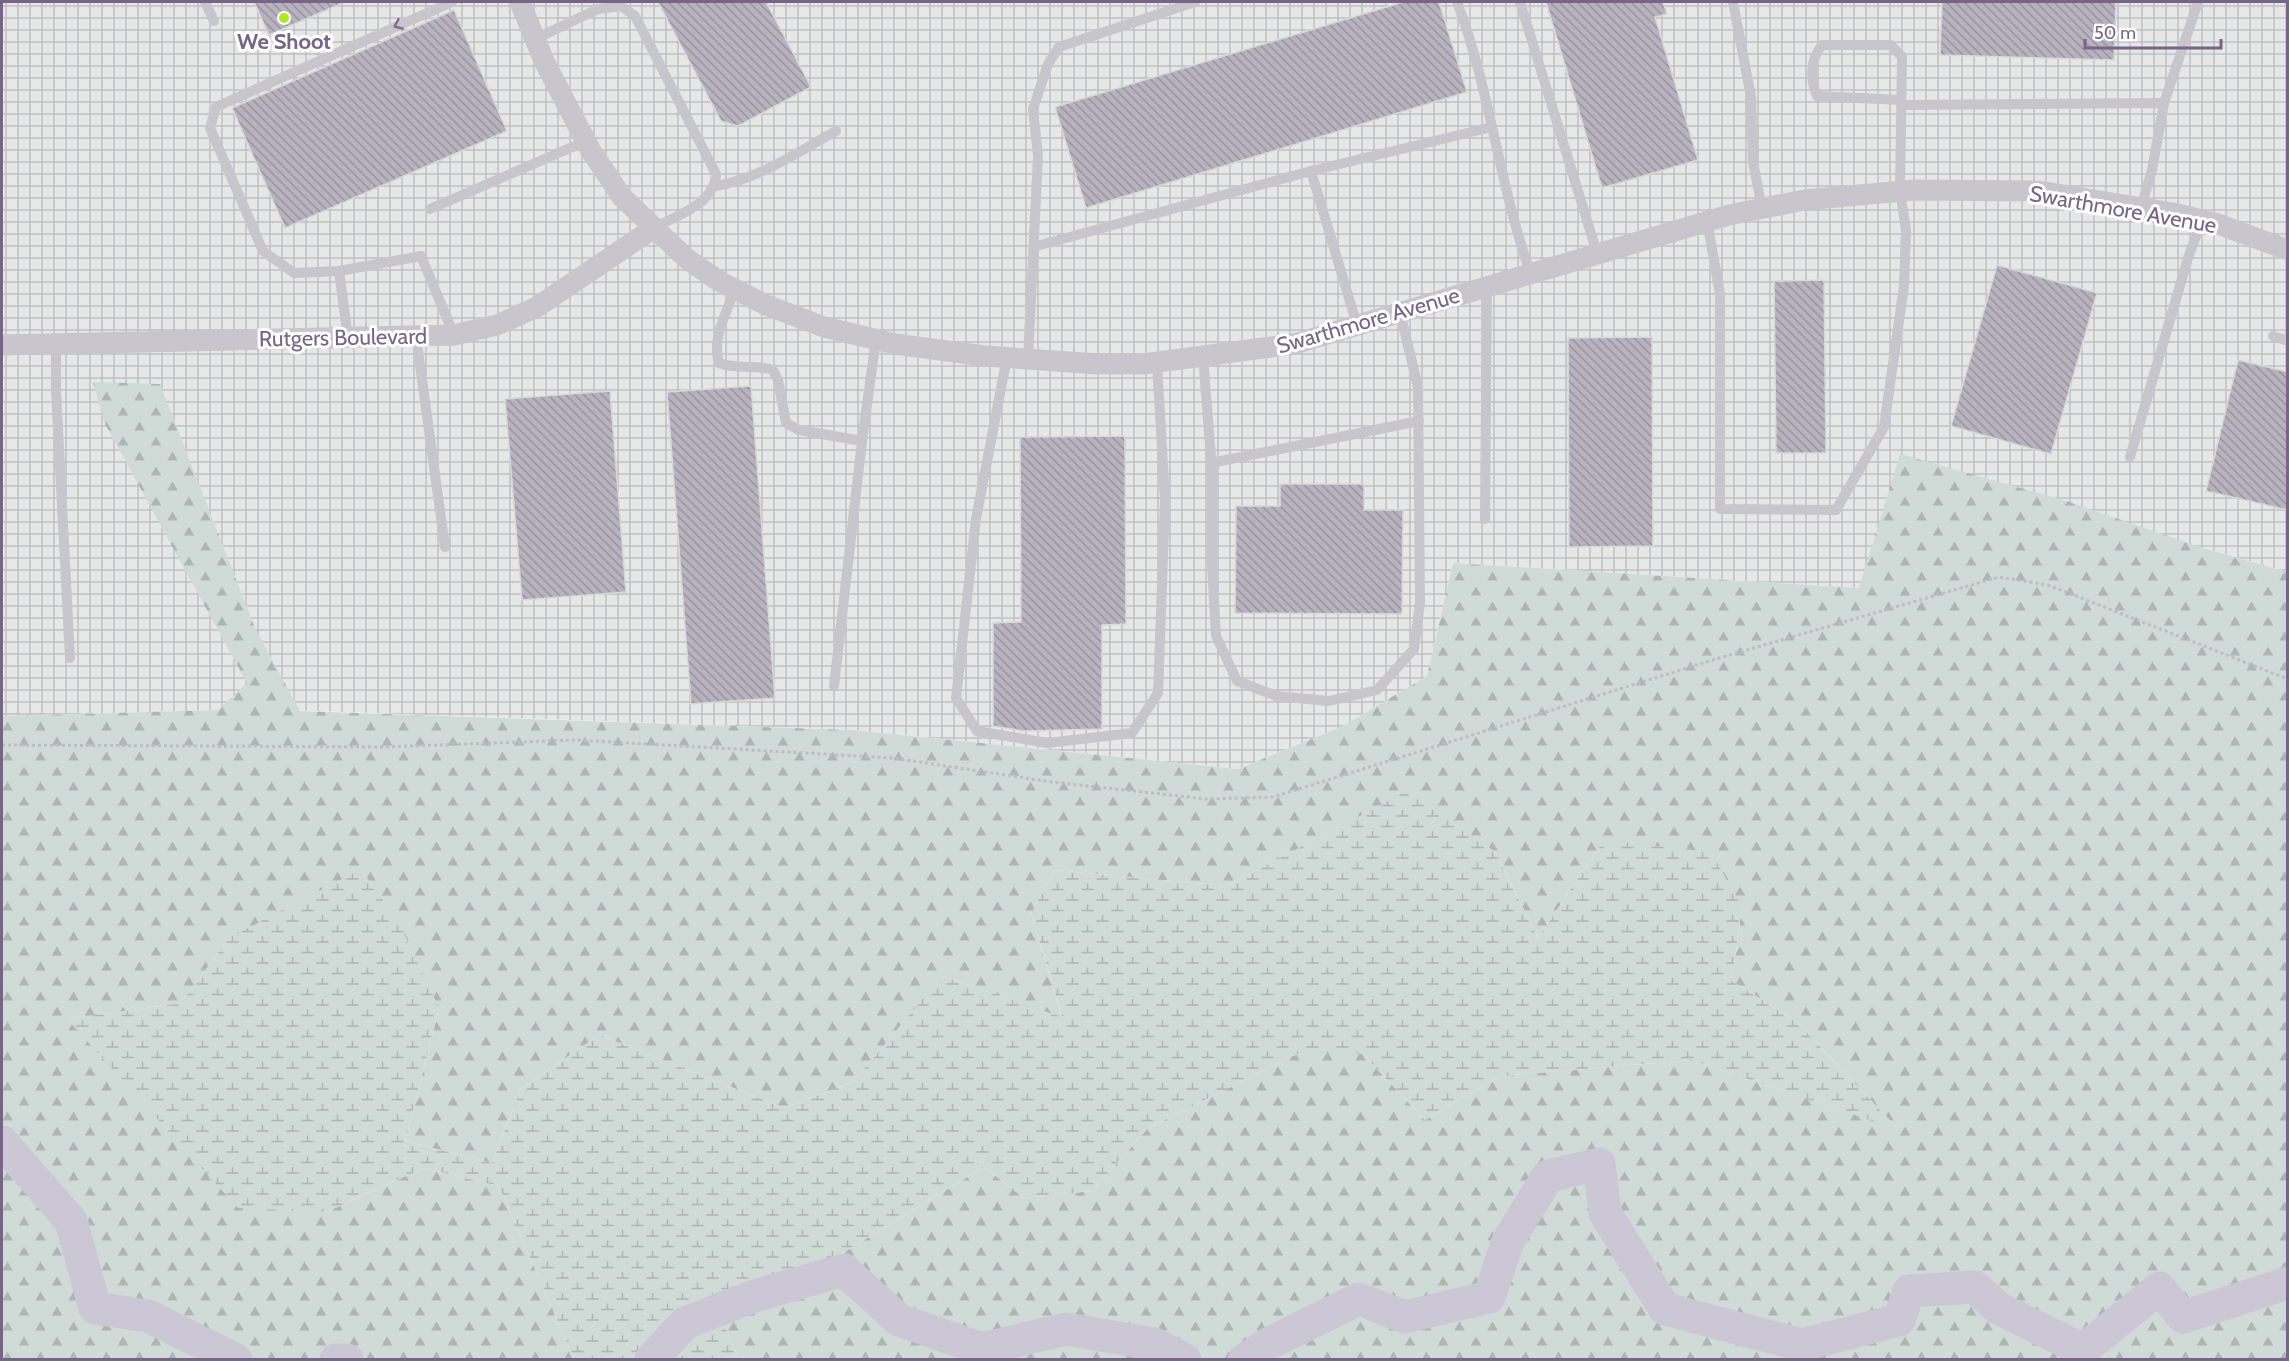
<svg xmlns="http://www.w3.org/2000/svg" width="2289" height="1361" viewBox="0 0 2289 1361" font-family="Cabin,sans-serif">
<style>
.industrial{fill:url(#industrial-grid)}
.forest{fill:url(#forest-firs)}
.wetland{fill:url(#wetland-marsh)}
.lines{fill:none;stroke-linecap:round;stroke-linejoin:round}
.river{stroke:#cbc7d4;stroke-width:33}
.building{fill:url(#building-back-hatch);stroke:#d7d9d7;stroke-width:1.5}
.path{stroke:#bfbcc2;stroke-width:3;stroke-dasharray:3 3;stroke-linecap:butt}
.lane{stroke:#c9c5cc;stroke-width:10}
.street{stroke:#c9c5cc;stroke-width:21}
.oneway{stroke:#7f6f8e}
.poi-dot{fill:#adeb20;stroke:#fff;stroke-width:2}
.labels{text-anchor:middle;stroke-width:6;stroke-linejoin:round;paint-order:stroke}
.poi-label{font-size:22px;font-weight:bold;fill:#776587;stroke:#fff}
.street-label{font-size:22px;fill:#776587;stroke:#fff}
</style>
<defs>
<pattern id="industrial-grid" width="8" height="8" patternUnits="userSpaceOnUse" patternTransform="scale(1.5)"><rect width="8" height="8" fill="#e6e8e8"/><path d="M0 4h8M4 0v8" fill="none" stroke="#bfc0c2"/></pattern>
<pattern id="forest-firs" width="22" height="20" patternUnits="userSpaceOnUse" patternTransform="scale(1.5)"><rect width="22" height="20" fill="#d0dbd8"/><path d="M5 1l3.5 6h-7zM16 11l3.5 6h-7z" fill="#aeb5b5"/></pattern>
<pattern id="wetland-marsh" width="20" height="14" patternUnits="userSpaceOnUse" patternTransform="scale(1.5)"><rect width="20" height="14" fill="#d0dbd8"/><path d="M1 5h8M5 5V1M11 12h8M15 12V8" fill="none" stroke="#aeb5b5"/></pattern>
<pattern id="building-back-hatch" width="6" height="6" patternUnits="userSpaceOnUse" patternTransform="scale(1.5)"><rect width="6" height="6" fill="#b8b2bf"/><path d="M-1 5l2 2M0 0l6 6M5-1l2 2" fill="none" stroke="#9a94a1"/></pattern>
</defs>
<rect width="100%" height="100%" fill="#f4f7f4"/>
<polygon class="industrial" points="2,2 2287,2 2287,572 2200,547 1859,588 1453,563 1427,676 1343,726 1238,769 852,730 258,709 2,716"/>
<polygon class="forest" points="93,382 160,384 255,628 300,711 852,730 1238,769 1343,726 1427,676 1453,563 1859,588 1900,454 2063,500 2200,547 2287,572 2287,1359 739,1359 724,1325 984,1167 1024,1198 1092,1191 1148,1128 1297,1054 1363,1054 1425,1120 1500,1076 1692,1060 1898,1129 1796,1021 1732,981 1742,906 1604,840 1538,938 1495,852 1407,792 1227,886 1055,870 1031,913 1062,1018 943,976 853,1082 784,1108 599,1035 521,1089 492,1163 405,1141 439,1008 229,938 181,1003 68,1019 326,1212 424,1168 499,1186 574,1359 2,1359 2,716 218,710 247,683 104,422"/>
<polygon class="wetland" points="1407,791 1495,852 1538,938 1604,840 1711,852 1742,906 1732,981 1796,1021 1899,1130 1692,1060 1500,1076 1425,1120 1363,1054 1297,1054 1148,1128 1092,1191 1024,1198 984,1167 724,1325 739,1359 574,1359 499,1186 424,1168 326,1212 238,1208 67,1019 181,1003 229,938 361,869 400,925 439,1008 405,1141 492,1163 521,1089 599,1035 784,1108 853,1082 942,976 1062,1017 1031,913 1055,870 1227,886"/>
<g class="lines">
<g class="river">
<polyline points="2,1142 71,1221 95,1308 148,1316 236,1360"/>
<polyline points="336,1360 347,1360"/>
<polyline points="651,1360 685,1323 754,1296 844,1270 899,1320 982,1349 1066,1329 1154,1344 1185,1360"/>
<polyline points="1244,1360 1268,1344 1359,1299 1405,1317 1489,1297 1508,1241 1548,1176 1599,1164 1605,1213 1665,1309 1802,1345 1899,1320 1909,1291 1975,1287 1998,1308 2083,1350 2159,1288 2183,1317 2288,1283"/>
</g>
</g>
<g class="building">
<polygon points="254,2 345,2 269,35"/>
<polygon points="658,2 766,2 811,87 738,126 721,121"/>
<polygon points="1403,2 1439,2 1467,92 1086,208 1055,107"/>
<polygon points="1546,2 1663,2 1667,14 1655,17 1698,160 1602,188"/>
<polygon points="1942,2 2116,2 2114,60 1940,55"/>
<polygon points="454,10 507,131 285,228 232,108"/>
<polygon points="1997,265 2097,293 2051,454 1951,426"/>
<polygon points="1824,280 1826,453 1776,453 1774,281"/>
<polygon points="1652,337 1653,546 1569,547 1568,338"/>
<polygon points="2238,360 2288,372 2288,510 2206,491"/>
<polygon points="751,386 775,698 691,704 667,392"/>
<polygon points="610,391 626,592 522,600 505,399"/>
<polygon points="1125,436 1126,624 1102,625 1102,729 1024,731 993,726 993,623 1021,622 1020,437"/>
<polygon points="1280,484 1364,484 1364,510 1403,510 1402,614 1235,613 1236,506 1280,506"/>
</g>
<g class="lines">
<polyline class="path" points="2,745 383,747 576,740 893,758 1052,782 1207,799 1273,797 1716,659 1999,577 2048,585 2288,679"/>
<g class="lane">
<polyline points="205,2 214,21"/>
<path d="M1457 2C1490 89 1499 184 1530 272"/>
<polyline points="1520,2 1597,253"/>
<polyline points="1733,2 1751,97 1753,162 1762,208"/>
<path d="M535 39 598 9 621 6 635 16 716 174C714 205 679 214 654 228"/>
<polyline points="2164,103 2198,2"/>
<polyline points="1901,105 2164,103 2152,170 2141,208"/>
<polyline points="1311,171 1357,325"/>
<path d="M716 186C759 179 798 152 836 131"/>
<polyline points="430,209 586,141"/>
<path d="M1707 221 1720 294V509L1836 510 1884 427 1904 286 1906 230 1900 191 1902 57 1891 45H1822C1810 60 1810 79 1817 96L1901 100"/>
<polyline points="1033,247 1311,171 1492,127"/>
<polyline points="339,271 294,273 263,251 210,128 216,107 452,2"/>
<path d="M735 289C727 312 711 339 719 363 737 370 755 364 773 370L778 380 786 423 799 430 862 441"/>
<polyline points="416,336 445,547"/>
<polyline points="2273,336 2288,341"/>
<polyline points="348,338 339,271 421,256 454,335"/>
<polyline points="56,344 56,390 70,658"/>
<polyline points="1203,356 1212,471 1212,564 1216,636 1237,681 1276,696 1329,701 1377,690 1414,649 1420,603 1418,387 1400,312"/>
<polyline points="1007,357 976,519 956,698 977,731 1047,743 1132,733 1158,693 1165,500 1157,363"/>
<polyline points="1028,359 1038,156 1033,109 1048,64 1059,47 1195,2"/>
<polyline points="2130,457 2188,258 2202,220"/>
<polyline points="1211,463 1419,421"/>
<polyline points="1485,519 1487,286"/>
<polyline points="834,686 862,441 876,339"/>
</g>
<g class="street">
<polyline points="520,2 544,61 591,151 622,197 687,259 719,281 766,305 824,327 895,344 985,356 1098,364 1143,364 1294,344 1729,215 1804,200 1914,190 2039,191 2173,213 2218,224 2288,250"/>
<polyline points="2,345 454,335 497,325 537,307 654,228"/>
</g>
</g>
<defs><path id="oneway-chevron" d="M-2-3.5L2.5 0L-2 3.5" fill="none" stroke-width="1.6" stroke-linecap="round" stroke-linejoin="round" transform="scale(1.5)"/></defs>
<use class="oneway" href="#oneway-chevron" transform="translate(398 25) rotate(156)"/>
<circle class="poi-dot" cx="284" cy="18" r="6"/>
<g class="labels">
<g class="poi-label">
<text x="284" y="49">We Shoot</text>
</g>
<g class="street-label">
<text transform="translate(2123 209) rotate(10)" y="8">Swarthmore Avenue</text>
<text transform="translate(1368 320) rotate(-16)" y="8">Swarthmore Avenue</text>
<text transform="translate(343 337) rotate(-1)" y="8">Rutgers Boulevard</text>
</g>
</g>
<rect width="2289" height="1361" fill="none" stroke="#776587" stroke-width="6"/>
<path d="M2085 39v9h136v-9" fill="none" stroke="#776587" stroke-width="3"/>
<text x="2094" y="39" font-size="18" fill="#776587" stroke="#ffffff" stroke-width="4.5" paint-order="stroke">50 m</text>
</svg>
